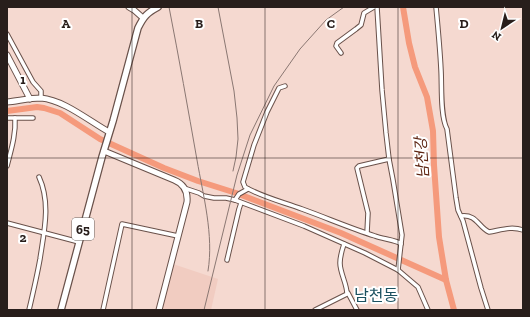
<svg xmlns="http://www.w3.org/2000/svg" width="530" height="317" viewBox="0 0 530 317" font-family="'Zilla Slab','Noto Sans KR',serif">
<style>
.built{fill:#f1ccc1}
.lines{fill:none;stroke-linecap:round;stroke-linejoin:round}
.river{stroke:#f59a7c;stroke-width:6}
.street-casing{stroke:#69514a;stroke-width:5.5}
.secondary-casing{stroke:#69514a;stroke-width:7}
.primary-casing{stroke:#69514a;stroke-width:8}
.street{stroke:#fff;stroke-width:3.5}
.secondary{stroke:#fff;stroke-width:5}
.primary{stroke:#fff;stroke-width:5.5}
.rail{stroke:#8a7772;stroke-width:1}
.grid{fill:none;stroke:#281e1b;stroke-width:1;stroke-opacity:0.55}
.labels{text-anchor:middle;stroke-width:4;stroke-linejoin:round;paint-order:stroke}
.shield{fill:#fff;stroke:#68625f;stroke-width:1}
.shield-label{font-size:13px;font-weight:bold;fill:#281e1b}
.water-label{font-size:15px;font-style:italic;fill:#5d2411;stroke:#fff}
.quarter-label{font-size:16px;fill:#1c5160;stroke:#fff}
.grid-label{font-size:13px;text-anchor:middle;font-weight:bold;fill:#281e1b;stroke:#fff;stroke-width:4;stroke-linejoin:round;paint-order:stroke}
</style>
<rect width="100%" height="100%" fill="#f5d9d0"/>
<polygon class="built" points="173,264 218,279 211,310 162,310"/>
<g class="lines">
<g class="river">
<polyline points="403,7 409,43 415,67 427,97 433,131 434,165 439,237 446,280 454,310"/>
<polyline points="7,111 37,107 44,108 60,113 100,139 164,168 198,181 236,193 341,233 446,280"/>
</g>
<g class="street-casing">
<g id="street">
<polyline points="377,7 382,90 386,133 389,159 393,180 402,235 398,270"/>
<path d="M436 7C438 28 440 49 441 70 442 85 440 116 447 129L456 198 458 210 463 221 481 288 488 310"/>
<polyline points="7,34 33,82 41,91 41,98"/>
<polyline points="341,53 336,46 337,43 356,29 361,25 364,13 374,7"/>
<path d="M285 86 279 88 267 112 254 145 243 182 245 187C262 197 283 202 302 209 327 218 350 228 375 236 382 239 397 240 401 244"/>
<polyline points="7,118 33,118"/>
<path d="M7 166C11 150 16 135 15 118"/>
<polyline points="184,188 199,193 204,196 214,198 226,198 235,200 304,226 365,253 398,270 418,287 428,310"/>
<polyline points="235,200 239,194 248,189"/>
<path d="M461 216C477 214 478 227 489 232 501 230 511 226 523 230"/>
<polyline points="7,223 79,242"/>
<polyline points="367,233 368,213 357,168 359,166 389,159"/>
<polyline points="227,260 239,209 241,203"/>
<polyline points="348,293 357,310"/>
<path d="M29 310C33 293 37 276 40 259 44 232 51 203 39 177"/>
<polyline points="103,310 122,224 178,236"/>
<path d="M315 310 347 294C347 284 340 273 340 263 340 256 342 250 344 244"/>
</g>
</g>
<g class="secondary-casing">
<g id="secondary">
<polyline points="129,7 134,10 143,18"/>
<polyline points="7,55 30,99"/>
<path d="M7 102C18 101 29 98 41 98 64 100 89 121 109 132"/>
<path d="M104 151 174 180C184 184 188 191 187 202L159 310"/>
</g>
</g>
<g class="primary-casing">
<path id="primary" d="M61 310 102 157 113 121 138 28C144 16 147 13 158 7"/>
</g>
<use href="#street" class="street"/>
<use href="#secondary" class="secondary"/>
<use href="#primary" class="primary"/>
<g class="rail">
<path d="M169 7C179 58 188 109 197 160 203 195 214 235 208 271"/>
<polyline points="218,7 234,91 237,118 238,139 236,157 233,171"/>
<polyline points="204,310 237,175 250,135 274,86 300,49 326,20 344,7"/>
</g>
</g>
<path class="grid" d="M132 7V310M265 7V310M398 7V310M7 158H523"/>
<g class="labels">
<rect class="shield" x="72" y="218" width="22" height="22" rx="3"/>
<g class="shield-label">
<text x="83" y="234">65</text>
</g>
<g class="water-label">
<text transform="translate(422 158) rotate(-94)" y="5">남천강</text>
</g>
<g class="quarter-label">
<text x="376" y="301">남천동</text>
</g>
</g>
<g class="grid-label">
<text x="66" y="28">A</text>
<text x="199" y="28">B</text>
<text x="331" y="28">C</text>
<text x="464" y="28">D</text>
<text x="23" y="84">1</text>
<text x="23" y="242">2</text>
</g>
<rect width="530" height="317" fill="none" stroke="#281e1b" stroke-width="16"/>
<g transform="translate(502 28) rotate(215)" stroke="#ffffff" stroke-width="3" paint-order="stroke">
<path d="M0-3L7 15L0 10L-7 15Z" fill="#281e1b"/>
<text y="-6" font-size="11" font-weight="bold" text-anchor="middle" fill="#281e1b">N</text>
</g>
</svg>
